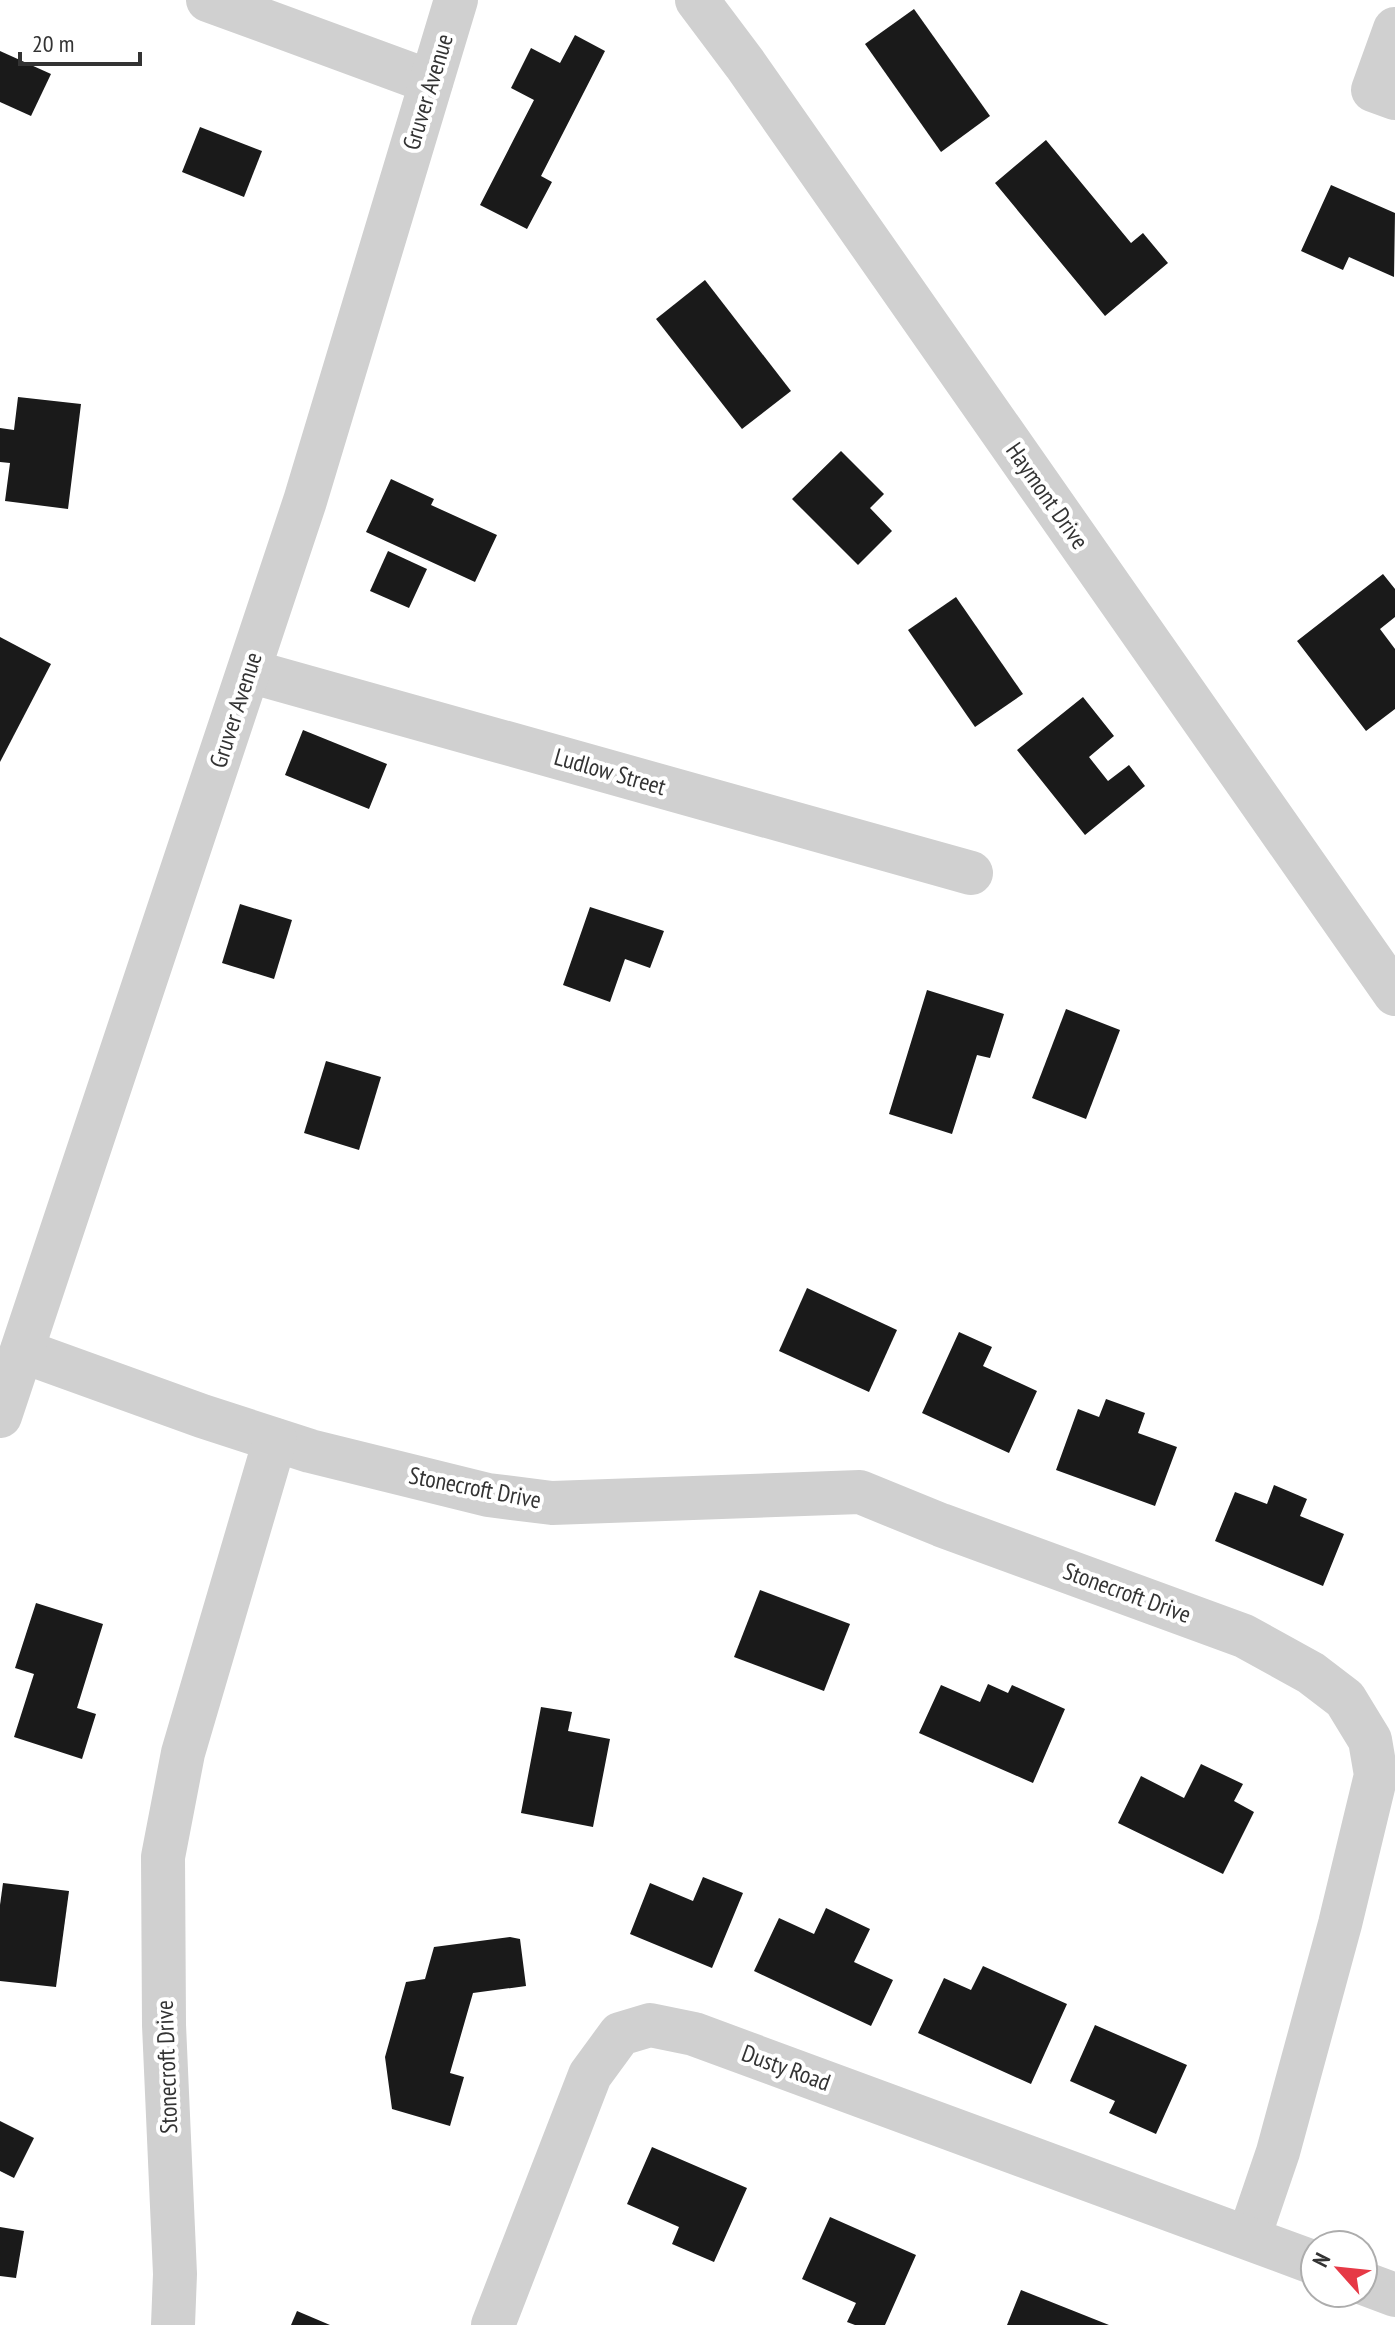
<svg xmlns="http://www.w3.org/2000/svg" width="1395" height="2325" viewBox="0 0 1395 2325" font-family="'PT Sans Narrow',sans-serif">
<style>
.building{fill:#1a1a1a}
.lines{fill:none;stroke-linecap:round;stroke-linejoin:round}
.minor{stroke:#d0d0d0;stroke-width:44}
.labels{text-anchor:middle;stroke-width:8;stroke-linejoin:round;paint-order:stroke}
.street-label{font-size:24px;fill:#333;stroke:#fff}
</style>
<rect width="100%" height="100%" fill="#fff"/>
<g class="building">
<polygon points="914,9 990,116 941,152 865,44"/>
<polygon points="575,35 605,51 541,176 552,182 527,229 480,205 534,100 511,88 531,48 560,63"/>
<polygon points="0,51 51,74 31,116 0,102"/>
<polygon points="200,127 262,151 244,197 182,172"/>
<polygon points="1046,140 1131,243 1143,233 1168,263 1105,316 995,183"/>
<polygon points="1331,185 1395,213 1394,277 1349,257 1343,270 1301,251"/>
<polygon points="705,280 791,391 742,429 656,319"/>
<polygon points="18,397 81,404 68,509 5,501 10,463 0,462 0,428 14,430"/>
<polygon points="841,451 884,494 870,508 892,531 858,565 792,499"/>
<polygon points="391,479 434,499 431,505 497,535 475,582 366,532"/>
<polygon points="388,551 427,569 409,608 370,591"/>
<polygon points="1383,574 1395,589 1395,617 1380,629 1395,649 1395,709 1366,731 1297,641"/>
<polygon points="956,597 1023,694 975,727 908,630"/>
<polygon points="0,637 51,664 0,762"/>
<polygon points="1083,697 1114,736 1089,757 1108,781 1129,765 1145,786 1085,835 1017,750"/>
<polygon points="303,730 387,764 369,809 285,775"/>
<polygon points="240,904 292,920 274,979 222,963"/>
<polygon points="590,907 664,931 650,968 625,959 610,1002 563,985"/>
<polygon points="927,990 1004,1014 990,1058 977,1055 952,1134 889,1114"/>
<polygon points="1066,1009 1120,1030 1086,1119 1032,1098"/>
<polygon points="326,1061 381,1077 359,1150 304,1133"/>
<polygon points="807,1288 897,1330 869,1392 779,1351"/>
<polygon points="959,1332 992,1347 983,1366 1037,1391 1009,1453 922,1413"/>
<polygon points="1106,1399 1145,1413 1138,1433 1177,1447 1155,1506 1056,1470 1078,1409 1099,1417"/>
<polygon points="1274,1485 1307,1499 1300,1516 1344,1534 1323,1586 1215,1541 1235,1492 1267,1504"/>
<polygon points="760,1590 850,1624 824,1691 734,1657"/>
<polygon points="36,1603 103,1624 77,1708 96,1714 82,1759 14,1737 34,1674 15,1668"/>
<polygon points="988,1684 1008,1693 1012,1685 1065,1709 1033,1783 919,1733 941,1685 980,1702"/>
<polygon points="541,1707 572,1712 568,1731 610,1739 593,1827 521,1813"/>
<polygon points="1201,1764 1243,1784 1234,1801 1254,1812 1223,1874 1118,1823 1141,1776 1184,1798"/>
<polygon points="703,1877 743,1893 712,1968 630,1934 650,1883 693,1901"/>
<polygon points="3,1883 69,1891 56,1987 0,1981 0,1905"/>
<polygon points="826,1908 870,1929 854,1962 893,1980 871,2026 754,1971 779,1918 814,1934"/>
<polygon points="510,1937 520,1939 526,1986 473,1993 450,2073 464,2077 450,2126 392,2109 385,2057 406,1982 425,1979 434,1947"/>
<polygon points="983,1966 1067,2004 1031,2084 918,2033 944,1978 971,1990"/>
<polygon points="1095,2025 1187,2065 1156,2134 1109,2113 1115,2101 1070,2081"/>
<polygon points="0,2121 34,2138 14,2178 0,2171"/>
<polygon points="652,2147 747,2188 714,2262 672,2244 679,2227 627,2204"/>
<polygon points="830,2217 916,2255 885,2325 855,2325 847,2322 856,2303 802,2279"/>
<polygon points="0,2227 24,2231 16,2278 0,2276"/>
<polygon points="1021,2290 1109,2325 1007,2325"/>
<polygon points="297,2311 330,2325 291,2325"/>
</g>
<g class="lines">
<g class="minor">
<polyline points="208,0 431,82"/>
<polyline points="697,0 745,64 1395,994"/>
<polyline points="1395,29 1373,90 1395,98"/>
<polyline points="249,671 971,873"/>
<polyline points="22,1351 202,1416 310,1451 488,1495 552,1503 860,1492 941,1525 1244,1636 1311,1673 1345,1699 1370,1740 1376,1775 1340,1924 1278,2152 1249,2237"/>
<polyline points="0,1416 305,501 456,0"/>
<polyline points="1363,2283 1395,2295"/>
<polyline points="173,2325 175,2274 164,2025 163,1857 183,1753 275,1440"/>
<polyline points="493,2325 590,2075 620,2034 650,2025 694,2034 1315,2263"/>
</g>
</g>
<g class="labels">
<g class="street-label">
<text transform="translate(428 92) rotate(-73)" y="8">Gruver Avenue</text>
<text transform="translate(1047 496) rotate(55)" y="8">Haymont Drive</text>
<text transform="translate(236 710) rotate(-72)" y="8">Gruver Avenue</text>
<text transform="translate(610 772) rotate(16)" y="8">Ludlow Street</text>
<text transform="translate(475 1488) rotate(11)" y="8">Stonecroft Drive</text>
<text transform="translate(1127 1593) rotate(20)" y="8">Stonecroft Drive</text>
<text transform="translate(167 2067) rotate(-92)" y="8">Stonecroft Drive</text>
<text transform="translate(786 2068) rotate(20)" y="8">Dusty Road</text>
</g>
</g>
<g transform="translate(1339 2269) rotate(297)"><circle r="38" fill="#ffffff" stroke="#adadad" stroke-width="2"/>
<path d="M0-6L14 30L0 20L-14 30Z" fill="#e63946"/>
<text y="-12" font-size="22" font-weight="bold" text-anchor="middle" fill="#333333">N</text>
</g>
<path d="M20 52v12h120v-12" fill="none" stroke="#333333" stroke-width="4"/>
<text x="32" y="52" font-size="24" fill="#333333" stroke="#ffffff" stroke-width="6" paint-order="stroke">20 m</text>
</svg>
